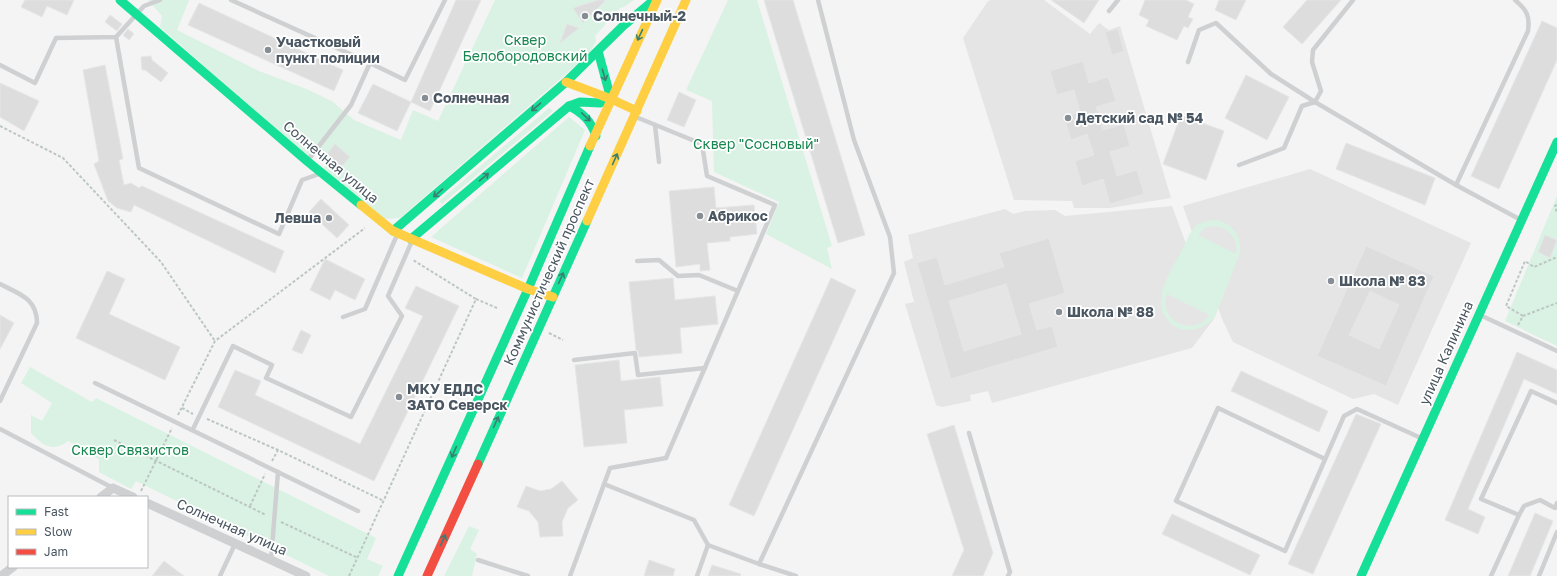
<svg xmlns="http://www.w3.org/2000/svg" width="1557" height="576" viewBox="0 0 1557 576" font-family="'Golos Text',sans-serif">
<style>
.education{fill:#e6e5e6}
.green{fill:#d9f2e3;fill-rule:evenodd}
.building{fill:#ddddde;stroke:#e5e6e7;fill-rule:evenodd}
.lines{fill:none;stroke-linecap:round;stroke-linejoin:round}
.path{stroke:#bcc7c4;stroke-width:2;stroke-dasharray:3 2;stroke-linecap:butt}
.lane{stroke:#ced0d2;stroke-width:4.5}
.street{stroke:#ced0d2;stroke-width:9}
.fast{stroke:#16e098;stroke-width:9}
.slow{stroke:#ffcf43;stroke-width:9}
.jam{stroke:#f24e42;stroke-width:9}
.oneway{stroke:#3a7f72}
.poi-dot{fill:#868d94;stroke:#fff;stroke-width:1.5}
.labels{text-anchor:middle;stroke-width:3.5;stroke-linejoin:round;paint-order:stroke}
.poi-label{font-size:14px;font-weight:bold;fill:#4a5661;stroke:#fff;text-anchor:start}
.park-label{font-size:14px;fill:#17864f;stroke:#fff}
.street-label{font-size:14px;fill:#4a5661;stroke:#fff}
</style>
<rect width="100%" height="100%" fill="#f4f4f4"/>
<g class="education">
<polygon points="991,0 1044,0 1090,34 1099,23 1109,30 1120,26 1171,198 1110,208 1074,208 1072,201 1014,200 963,38 988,1"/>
<polygon points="1310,169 1471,243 1398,405 1374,394 1353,399 1233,342 1222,319 1183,206"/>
<polygon points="1172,206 1214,319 1192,348 992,403 988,391 970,395 971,401 942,407 936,405 905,304 914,302 904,262 913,258 908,235 1005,209 1013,214 1025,211 1055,210 1065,216"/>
</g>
<g class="green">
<polygon points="131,0 189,0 177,30 259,71 309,90 333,102 354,120 401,140 413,110 438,121 495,0 634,0 624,7 620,8 595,36 596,41 589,54 400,218 384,219 324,170 325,162 317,154 307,157 160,27 162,16 148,0"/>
<polygon points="728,0 757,0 832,246 827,248 832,269 766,234 779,202 714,172 712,101 686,90"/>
<polygon points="549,108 553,111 442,204 439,201"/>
<polygon points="569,117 585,130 522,278 431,237"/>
<polygon points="1557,196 1557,346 1505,321"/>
<path d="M1212 220C1232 220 1244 238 1239 256L1215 317C1202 332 1180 336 1167 319 1164 314 1161 311 1161 305 1159 285 1175 265 1183 248 1186 242 1189 234 1193 229 1197 223 1206 221 1212 220ZM1213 226C1228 227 1239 239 1236 254L1198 235 1205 228ZM1167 294 1209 315V316C1192 337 1158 321 1167 294Z"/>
<path d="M30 367 92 402 96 398 376 538 367 559 383 566 378 576H329L136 481 131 489 99 472V459L68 441C53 453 42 445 31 433V415L42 421 52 403 21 383Z"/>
<polygon points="469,526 479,530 470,549 477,554 472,576 444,576"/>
</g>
<g class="building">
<polygon points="25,0 74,0 67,15 47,6 42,17 21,7"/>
<polygon points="456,0 481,0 430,111 411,102"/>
<polygon points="598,0 606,0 583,23 573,8"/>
<polygon points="764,0 793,0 865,235 838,243"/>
<polygon points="1051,0 1099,0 1084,23"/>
<polygon points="1145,0 1186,0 1194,4 1188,17 1193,19 1188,28 1184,26 1177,40 1146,26 1149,20 1139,15"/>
<polygon points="1219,0 1246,0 1236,20 1215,10"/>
<polygon points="1307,0 1341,0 1302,44 1283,27"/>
<polygon points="199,3 343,70 334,91 188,25"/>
<polygon points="110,15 122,24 117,31 105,22"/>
<polygon points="1542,21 1557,28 1557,60 1499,189 1471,176"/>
<polygon points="567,24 579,28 560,43"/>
<polygon points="128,29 134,34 129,40 123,35"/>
<polygon points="1118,29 1124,51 1112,55 1105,32"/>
<polygon points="151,56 152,60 168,73 161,82 145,70 142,70 141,57"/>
<polygon points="1083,61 1089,83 1108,77 1116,101 1096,107 1103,130 1124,124 1130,146 1110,152 1117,176 1137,170 1144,194 1110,204 1103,179 1082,186 1075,161 1094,155 1087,134 1071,140 1064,117 1080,112 1074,90 1057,95 1050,71"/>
<polygon points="105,65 123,159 119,160 124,185 131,183 139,188 142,186 284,251 275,273 134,205 131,212 117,208 108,201 94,164 99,161 83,70"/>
<polygon points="1246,75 1289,97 1267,140 1225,118"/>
<polygon points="0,83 39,101 24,131 0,117"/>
<polygon points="373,84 411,102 397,131 358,113"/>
<polygon points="679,92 696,100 684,127 667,120"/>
<polygon points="1181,115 1224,131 1206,180 1163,164"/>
<polygon points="1346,143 1435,178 1425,205 1336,169"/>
<polygon points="335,144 350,157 341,167 327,154"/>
<polygon points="714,187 716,208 754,205 757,234 730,237 730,241 707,243 710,270 700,271 700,264 676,267 669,191"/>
<polygon points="321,199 349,225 337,238 309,212"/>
<polygon points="1545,235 1557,240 1550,258 1538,252"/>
<path d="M1049 238 1065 293 1029 304 1037 330 1052 326 1058 347 951 379 917 263 937 257 945 285 1004 267 999 253ZM1006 284 1021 334 964 351 949 301Z"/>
<path d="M1366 246 1434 276 1386 386 1317 356ZM1370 291 1399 305 1379 349 1349 335Z"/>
<polygon points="325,259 365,279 355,300 335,290 330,300 310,290"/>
<polygon points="107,271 125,279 109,314 180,347 165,380 76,338"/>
<polygon points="673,278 675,300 715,296 718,324 680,328 682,353 639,357 638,351 636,350 629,282"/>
<polygon points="831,278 856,290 754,516 729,505"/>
<polygon points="416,286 459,306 374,481 218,407 235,370 261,381 255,395 360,444 423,316 405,308"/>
<polygon points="0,315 14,323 0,349"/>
<polygon points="301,330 311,335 302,354 292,350"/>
<polygon points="1517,352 1557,370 1557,394 1524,379 1468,509 1485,517 1478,534 1445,520"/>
<polygon points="619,360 621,381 660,377 663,406 624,410 627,443 584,447 575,365"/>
<polygon points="1241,371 1328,411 1319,432 1231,391"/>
<polygon points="1356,414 1381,424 1313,574 1288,564"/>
<polygon points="954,425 993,553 983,576 952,576 964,550 927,434"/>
<polygon points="562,481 578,500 568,508 562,522 563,536 540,537 538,522 529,511 517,507 526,486 540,491 551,489"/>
<polygon points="1535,513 1553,521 1530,576 1508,576"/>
<polygon points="1172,514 1260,555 1250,575 1162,534"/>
<polygon points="649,560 675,569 673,576 644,576"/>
<polygon points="164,561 184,576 152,576"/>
<polygon points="712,565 741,574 740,576 708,576"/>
</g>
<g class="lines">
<g class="path">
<polyline points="0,126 63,158 161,262 215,341"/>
<polyline points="1557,205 1555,206 1557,213"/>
<polyline points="476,299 497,308"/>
<polyline points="1523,316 1506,306 1525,261 1534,267 1557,257"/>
<polyline points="1518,325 1523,316 1557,303"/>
<polyline points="549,333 563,340"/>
<polyline points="182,408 193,414"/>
<polyline points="178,415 215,341 365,228"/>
<polyline points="207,419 278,450 384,501"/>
<polyline points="114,440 266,515"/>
<polyline points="272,461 278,450"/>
<polyline points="141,491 172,428"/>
<polyline points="250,506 265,474"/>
<polyline points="281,522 358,558"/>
<polyline points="349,576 476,299 413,260"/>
</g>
<g class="lane">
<polyline points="231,0 370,63"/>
<polyline points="1109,11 1118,0"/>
<polyline points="116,37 139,168 279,234 302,180 319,174"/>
<polyline points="1188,62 1199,30 1216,23 1271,74 1315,102 1321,91 1312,62 1313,50 1353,0"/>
<polyline points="0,65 35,83 56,38 116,37 144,6 160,0"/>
<polyline points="655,125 659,162"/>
<polyline points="308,160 351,105 370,63 405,80 445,0"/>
<polyline points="1239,165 1284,148 1302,106 1315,102 1456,185 1521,220"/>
<path d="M1456 185 1528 31C1530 16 1527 10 1515 0"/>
<polyline points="637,261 659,260 678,276 699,275 738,291"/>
<path d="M0 284C19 294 37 298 37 323L0 401"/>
<polyline points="1480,315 1557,351"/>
<polyline points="343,317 365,309 397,235"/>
<polyline points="574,360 635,353 638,375 705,368"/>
<polyline points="95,383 358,511"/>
<polyline points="0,429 113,488"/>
<polyline points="193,429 233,346 272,365 266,378 351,417 402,316 388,296 412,241"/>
<polyline points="969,433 1010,572 1008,576"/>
<polyline points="1325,459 1218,408 1176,501 1285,551 1344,416 1357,409 1421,438"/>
<polyline points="604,484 694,520 708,545"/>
<polyline points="1519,515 1524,506 1540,500 1555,508 1557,503"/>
<polyline points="271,560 278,472"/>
<polyline points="478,560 528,576"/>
<polyline points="759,564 796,576"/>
<polyline points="220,576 235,544"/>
<polyline points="570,576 610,468 666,458 775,205 707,176 702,144 636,117"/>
<polyline points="697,576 708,545 759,564 894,273 890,237 854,140 818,0"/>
<polyline points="1491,576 1519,515 1481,499 1531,391 1557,403"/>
<polyline points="1539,576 1557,532"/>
</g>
<g class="street">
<polyline points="101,497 113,488 133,497"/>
<polyline points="147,503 306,576"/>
<polyline points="1,576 13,567"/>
</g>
<g class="fast">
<polyline points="120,0 307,161 361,205"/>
<polyline points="598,51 611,99"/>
<path d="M569 106C583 113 591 121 596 136"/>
<polyline points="393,231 566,82 623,26 654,0"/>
<polyline points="411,239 569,106 580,102 600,103 611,99"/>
<polyline points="478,464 587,221"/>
<polyline points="398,576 528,289 590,146"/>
<polyline points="1361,576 1557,142"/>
</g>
<g class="slow">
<polyline points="566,82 611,99 637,111"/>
<polyline points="590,146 657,0"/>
<polyline points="361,205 393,231 528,289 553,297"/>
<polyline points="587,221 686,0"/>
</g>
<polyline class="jam" points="427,576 478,464"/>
</g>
<defs><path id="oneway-shaft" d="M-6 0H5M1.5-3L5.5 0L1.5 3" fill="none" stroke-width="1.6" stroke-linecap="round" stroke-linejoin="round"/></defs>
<g class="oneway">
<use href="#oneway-shaft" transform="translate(640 35) rotate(115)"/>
<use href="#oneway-shaft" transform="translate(604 75) rotate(74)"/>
<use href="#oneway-shaft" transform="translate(536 107) rotate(139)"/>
<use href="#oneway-shaft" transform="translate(586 117) rotate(43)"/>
<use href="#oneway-shaft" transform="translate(615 159) rotate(-66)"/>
<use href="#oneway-shaft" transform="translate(484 177) rotate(-40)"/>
<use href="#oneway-shaft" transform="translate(438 193) rotate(139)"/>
<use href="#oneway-shaft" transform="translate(561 278) rotate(-66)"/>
<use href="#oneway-shaft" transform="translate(496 422) rotate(-66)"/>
<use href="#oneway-shaft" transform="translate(454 452) rotate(114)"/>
<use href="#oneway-shaft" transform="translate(443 540) rotate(-66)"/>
</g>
<g class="poi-dot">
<circle cx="585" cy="16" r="4"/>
<circle cx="268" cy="50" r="4"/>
<circle cx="425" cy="98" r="4"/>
<circle cx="1068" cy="118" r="4"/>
<circle cx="700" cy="216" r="4"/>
<circle cx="329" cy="218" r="4"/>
<circle cx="1331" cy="281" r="4"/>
<circle cx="1059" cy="312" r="4"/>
<circle cx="399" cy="397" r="4"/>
</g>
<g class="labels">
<g class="poi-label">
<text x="593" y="21">Солнечный-2</text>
<text x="276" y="47">Участковый<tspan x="276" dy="16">пункт полиции</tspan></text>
<text x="433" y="103">Солнечная</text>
<text x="1076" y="123">Детский сад № 54</text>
<text x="708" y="221">Абрикос</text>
<text x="321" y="223" text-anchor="end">Левша</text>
<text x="1339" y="286">Школа № 83</text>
<text x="1067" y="317">Школа № 88</text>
<text x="407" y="394">МКУ ЕДДС<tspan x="407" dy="16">ЗАТО Северск</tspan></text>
</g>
<g class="park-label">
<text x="525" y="45">Сквер<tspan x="525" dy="16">Белобородовский</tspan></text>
<text x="756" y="149">Сквер "Сосновый"</text>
<text x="130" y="455">Сквер Связистов</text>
</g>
<g class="street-label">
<text transform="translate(331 162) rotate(40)" y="5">Солнечная улица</text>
<text transform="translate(549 272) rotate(-66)" y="5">Коммунистический проспект</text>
<text transform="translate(1446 353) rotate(-66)" y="5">улица Калинина</text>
<text transform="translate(232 527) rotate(24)" y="5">Солнечная улица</text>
</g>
</g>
<rect x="8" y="496" width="140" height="72" fill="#ffffff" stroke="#b7bbc0"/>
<rect x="16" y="509" width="20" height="6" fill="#16e098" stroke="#b7bbc0"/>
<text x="44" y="516" font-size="12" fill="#4a5661">Fast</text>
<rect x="16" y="529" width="20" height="6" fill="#ffcf43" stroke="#b7bbc0"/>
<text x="44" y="536" font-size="12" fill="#4a5661">Slow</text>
<rect x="16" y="549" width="20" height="6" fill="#f24e42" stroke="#b7bbc0"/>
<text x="44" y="556" font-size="12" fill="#4a5661">Jam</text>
</svg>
